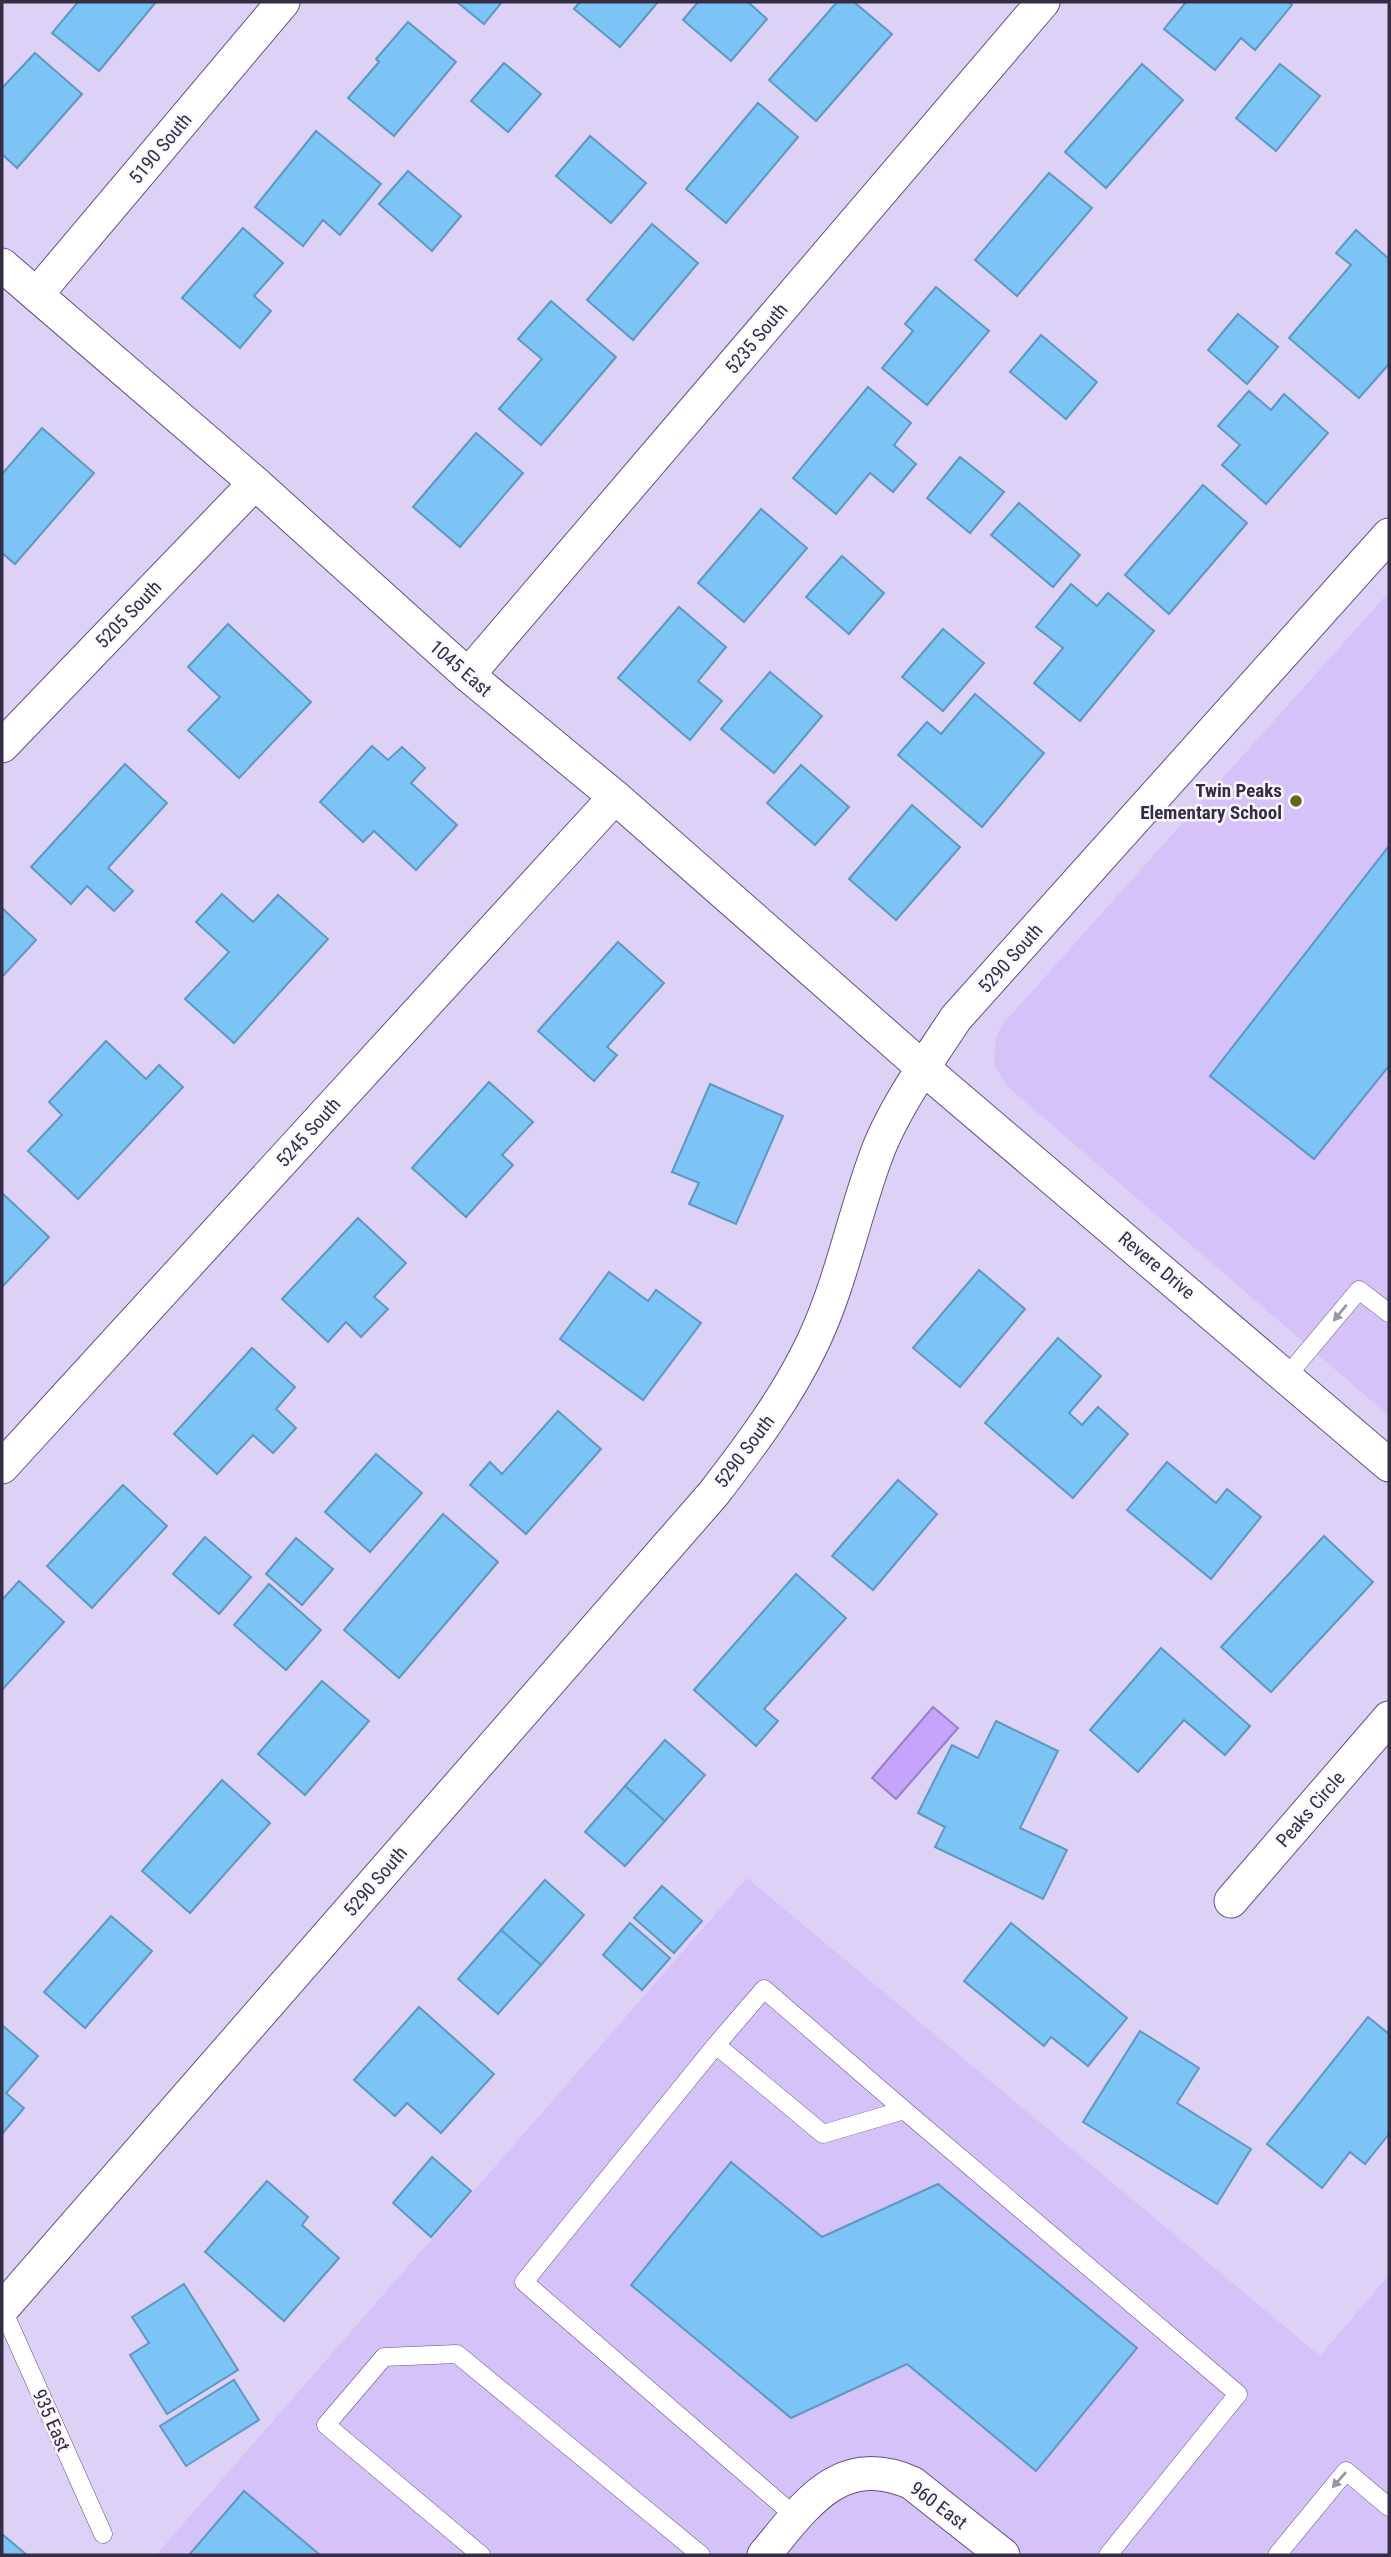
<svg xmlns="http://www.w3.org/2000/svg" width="1391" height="2557" viewBox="0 0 1391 2557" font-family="'Roboto Condensed',sans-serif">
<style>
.built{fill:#d4c2f8}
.water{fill:#c4a4fc;stroke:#9980c5;stroke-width:2}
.building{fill:#7cc4f6;stroke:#5d98c0;stroke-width:2}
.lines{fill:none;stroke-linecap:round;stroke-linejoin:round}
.service-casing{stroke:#645086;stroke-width:19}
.minor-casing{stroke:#645086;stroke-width:35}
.service{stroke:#fff;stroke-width:18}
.minor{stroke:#fff;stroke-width:33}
.oneway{fill:#9a96a2}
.poi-dot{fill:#5a6a15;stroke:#faf8fe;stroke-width:2.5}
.labels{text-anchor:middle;stroke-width:5;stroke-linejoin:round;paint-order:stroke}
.street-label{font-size:19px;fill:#352d44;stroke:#faf8fe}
.poi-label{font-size:19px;font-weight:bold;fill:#352d44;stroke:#faf8fe;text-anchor:end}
</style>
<rect width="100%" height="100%" fill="#ddd1f6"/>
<g class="built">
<polygon points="1389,592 1389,1416 1016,1094 1005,1083 994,1064 996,1038 1002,1025"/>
<polygon points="747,1878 1320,2356 1389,2275 1389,2555 156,2555"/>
</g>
<polygon class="water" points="933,1707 958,1728 896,1799 872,1778"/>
<g class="building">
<polygon points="78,2 156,2 99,71 52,33"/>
<polygon points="457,2 502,2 484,24"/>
<polygon points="580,2 658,2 620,47 574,9"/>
<polygon points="698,2 748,2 767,19 731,61 683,20"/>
<polygon points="837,2 854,2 892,34 816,121 769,80"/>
<polygon points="1186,2 1288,2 1292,5 1255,50 1241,38 1215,70 1164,29"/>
<polygon points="408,22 456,62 394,136 348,98 379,62 376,59"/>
<polygon points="35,53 82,94 17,168 2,154 2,88"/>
<polygon points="504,63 541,94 508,132 471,101"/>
<polygon points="1142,64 1183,100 1106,188 1065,152"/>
<polygon points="1280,64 1320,96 1276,151 1236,118"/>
<polygon points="758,103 798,137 726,223 686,189"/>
<polygon points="316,131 381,184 340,235 323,220 303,246 255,207"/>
<polygon points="590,136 646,183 611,223 556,176"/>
<polygon points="408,171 461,216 432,251 379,204"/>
<polygon points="1049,173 1092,208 1017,296 975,260"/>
<polygon points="652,224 698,263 633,340 587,300"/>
<polygon points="243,228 283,263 254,296 271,311 240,348 182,298"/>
<polygon points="1356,230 1389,259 1389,364 1359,398 1289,338 1351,265 1336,253"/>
<polygon points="936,287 989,331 927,405 882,368 913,331 905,324"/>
<polygon points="551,301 616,357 541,445 499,409 542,359 518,339"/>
<polygon points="1238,314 1278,347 1247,384 1208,350"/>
<polygon points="1041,335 1097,382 1066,419 1010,372"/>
<polygon points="868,387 911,423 894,445 916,464 893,492 870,473 836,514 793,478"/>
<polygon points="1249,391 1271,410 1284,394 1328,433 1266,504 1222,465 1240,445 1218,426"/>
<polygon points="42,428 94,473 15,564 2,553 2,474"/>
<polygon points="476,433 523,473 460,547 413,507"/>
<polygon points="960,457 1004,492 970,533 927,498"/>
<polygon points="1203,485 1247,523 1169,614 1125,575"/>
<polygon points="1019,503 1080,555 1053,587 991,535"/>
<polygon points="761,509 807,548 744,622 698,583"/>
<polygon points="842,556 884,593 849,634 806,597"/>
<polygon points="1071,584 1097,606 1108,593 1154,631 1080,721 1034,683 1063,648 1036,627"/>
<polygon points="679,607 726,647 698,681 722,701 690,740 618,678"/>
<polygon points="228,624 311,702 239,778 188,730 220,697 188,667"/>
<polygon points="943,629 984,663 943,711 902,677"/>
<polygon points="770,672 822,716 774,773 721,729"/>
<polygon points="975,694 1044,753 982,827 898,755 927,722 941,734"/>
<polygon points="372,746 388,760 402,747 425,768 411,783 457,825 416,870 374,831 363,842 320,802"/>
<polygon points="125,764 167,803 108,868 133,891 114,911 87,886 71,904 31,867"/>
<polygon points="801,765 849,807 815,845 767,803"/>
<polygon points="912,805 960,847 896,920 849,879"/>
<polygon points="1389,846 1389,1066 1314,1159 1210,1076"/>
<polygon points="222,894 253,922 278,895 328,939 234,1043 185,999 229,952 196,922"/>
<polygon points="2,908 36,940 2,977"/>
<polygon points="618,942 664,983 607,1047 617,1055 594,1081 538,1031"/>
<polygon points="106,1041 146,1079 159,1065 183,1087 78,1199 28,1151 62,1115 49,1102"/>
<polygon points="489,1082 533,1122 502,1155 513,1165 466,1217 412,1168"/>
<polygon points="710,1084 783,1116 736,1224 689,1204 699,1183 672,1172"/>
<polygon points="2,1193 49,1237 2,1287"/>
<polygon points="358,1218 406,1263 374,1297 388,1309 361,1337 346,1322 328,1342 282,1299"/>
<polygon points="979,1270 1025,1309 960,1387 913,1348"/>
<polygon points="609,1272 648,1301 656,1290 701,1323 643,1400 560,1339"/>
<polygon points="1058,1338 1101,1376 1069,1413 1082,1425 1098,1407 1128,1434 1073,1498 985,1423"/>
<polygon points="252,1348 295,1387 276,1409 296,1428 273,1453 253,1435 217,1474 174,1434"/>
<polygon points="558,1411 601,1449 526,1534 470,1485 490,1462 502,1474"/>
<polygon points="376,1454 422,1493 370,1552 325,1512"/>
<polygon points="1167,1462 1216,1503 1227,1489 1261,1517 1211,1579 1127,1510"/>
<polygon points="898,1480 937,1514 873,1590 832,1556"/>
<polygon points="123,1485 167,1526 92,1608 47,1566"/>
<polygon points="443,1514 498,1562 399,1678 344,1630"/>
<polygon points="1324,1536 1373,1582 1271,1692 1221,1647"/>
<polygon points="205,1537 251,1577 219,1614 173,1574"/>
<polygon points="296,1538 333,1569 302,1605 266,1574"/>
<polygon points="796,1574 846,1618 764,1709 778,1721 756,1746 694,1690"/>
<polygon points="19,1581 64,1622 2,1690 2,1600"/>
<polygon points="269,1584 321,1630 286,1670 234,1625"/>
<polygon points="1161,1648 1250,1726 1225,1755 1184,1720 1138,1772 1090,1730"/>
<polygon points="322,1681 369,1721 305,1795 258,1754"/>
<polygon points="996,1721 1058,1751 1020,1828 1067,1850 1043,1899 935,1847 945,1827 918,1813 952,1745 978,1758"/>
<polygon points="665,1740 705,1775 665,1821 625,1786"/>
<polygon points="222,1780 270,1823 190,1913 142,1871"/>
<polygon points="625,1786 665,1821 625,1866 585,1832"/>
<polygon points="545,1880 584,1915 541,1965 501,1930"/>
<polygon points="662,1886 702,1921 674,1953 634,1918"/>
<polygon points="111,1916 152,1951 85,2028 44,1992"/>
<polygon points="630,1923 670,1958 642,1990 603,1955"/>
<polygon points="1011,1923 1127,2018 1088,2066 1051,2037 1044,2046 964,1981"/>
<polygon points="501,1930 541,1965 498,2014 458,1979"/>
<polygon points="419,2007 494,2074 441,2133 407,2103 395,2116 354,2080"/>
<polygon points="1368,2017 1389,2034 1389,2134 1365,2164 1350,2152 1322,2188 1267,2144"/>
<polygon points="2,2025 38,2056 6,2093 24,2108 2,2134"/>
<polygon points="1140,2031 1199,2068 1177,2103 1251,2149 1217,2204 1083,2122"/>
<polygon points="432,2157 471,2191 431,2237 393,2203"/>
<polygon points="731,2162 822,2237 938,2184 1137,2348 1036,2471 907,2364 791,2418 631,2285"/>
<polygon points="267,2181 308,2217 302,2225 339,2258 284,2321 205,2252"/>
<polygon points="184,2284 238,2370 167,2414 130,2355 149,2343 132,2317"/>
<polygon points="234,2380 259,2420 186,2466 160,2426"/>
<polygon points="244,2491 320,2555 189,2555"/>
<polygon points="2,2534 27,2555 2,2555"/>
</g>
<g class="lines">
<g class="service-casing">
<g id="service">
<polyline points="1287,1376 1359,1290 1389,1313"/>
<polyline points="716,2045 764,1989 904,2110"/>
<polyline points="2,2308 103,2534"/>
<polyline points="796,2517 524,2282 716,2045 823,2134 904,2110 1238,2394 1108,2555"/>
<polyline points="481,2555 326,2425 384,2357 457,2354 701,2555"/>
<polyline points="1277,2555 1346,2471 1389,2507"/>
</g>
</g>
<g class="minor-casing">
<g id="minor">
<polyline points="2,265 255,483 468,675 615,797 923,1068 1389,1465"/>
<polyline points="37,294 283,2"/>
<polyline points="468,675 1043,2"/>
<polyline points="2,746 255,483"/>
<polyline points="2,1467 615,797"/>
<polyline points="1231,1901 1389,1718"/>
<path d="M2 2309 714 1493C751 1445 787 1397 813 1342 841 1283 853 1218 876 1156 892 1111 929 1059 956 1018L1389 535"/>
<path d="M764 2555C805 2506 839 2451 912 2483L1003 2555"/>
</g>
</g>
<use href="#service" class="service"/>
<use href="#minor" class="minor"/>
</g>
<defs><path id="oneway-solid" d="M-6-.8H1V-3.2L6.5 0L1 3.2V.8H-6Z" transform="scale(1.75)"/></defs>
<g class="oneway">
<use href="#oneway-solid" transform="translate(1340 1313) rotate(129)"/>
<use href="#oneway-solid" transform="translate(1339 2480) rotate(131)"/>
</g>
<circle class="poi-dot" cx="1296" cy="801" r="7"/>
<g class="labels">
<g class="street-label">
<text transform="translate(160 148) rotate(-50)" y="7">5190 South</text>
<text transform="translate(756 338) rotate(-50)" y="7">5235 South</text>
<text transform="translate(128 614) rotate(-46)" y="7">5205 South</text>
<text transform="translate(461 668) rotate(41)" y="7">1045 East</text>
<text transform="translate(1010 958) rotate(-48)" y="7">5290 South</text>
<text transform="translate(308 1132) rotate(-48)" y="7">5245 South</text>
<text transform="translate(1157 1265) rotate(40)" y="7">Revere Drive</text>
<text transform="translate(744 1451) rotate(-53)" y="7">5290 South</text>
<text transform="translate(1310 1809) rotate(-49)" y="7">Peaks Circle</text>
<text transform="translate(375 1881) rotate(-49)" y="7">5290 South</text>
<text transform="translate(52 2420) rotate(66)" y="7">935 East</text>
<text transform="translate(939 2505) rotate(37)" y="7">960 East</text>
</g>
<g class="poi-label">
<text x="1282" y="797">Twin Peaks<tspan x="1282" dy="22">Elementary School</tspan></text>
</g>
</g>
<rect width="1391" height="2557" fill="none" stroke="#352d44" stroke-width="7"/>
</svg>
